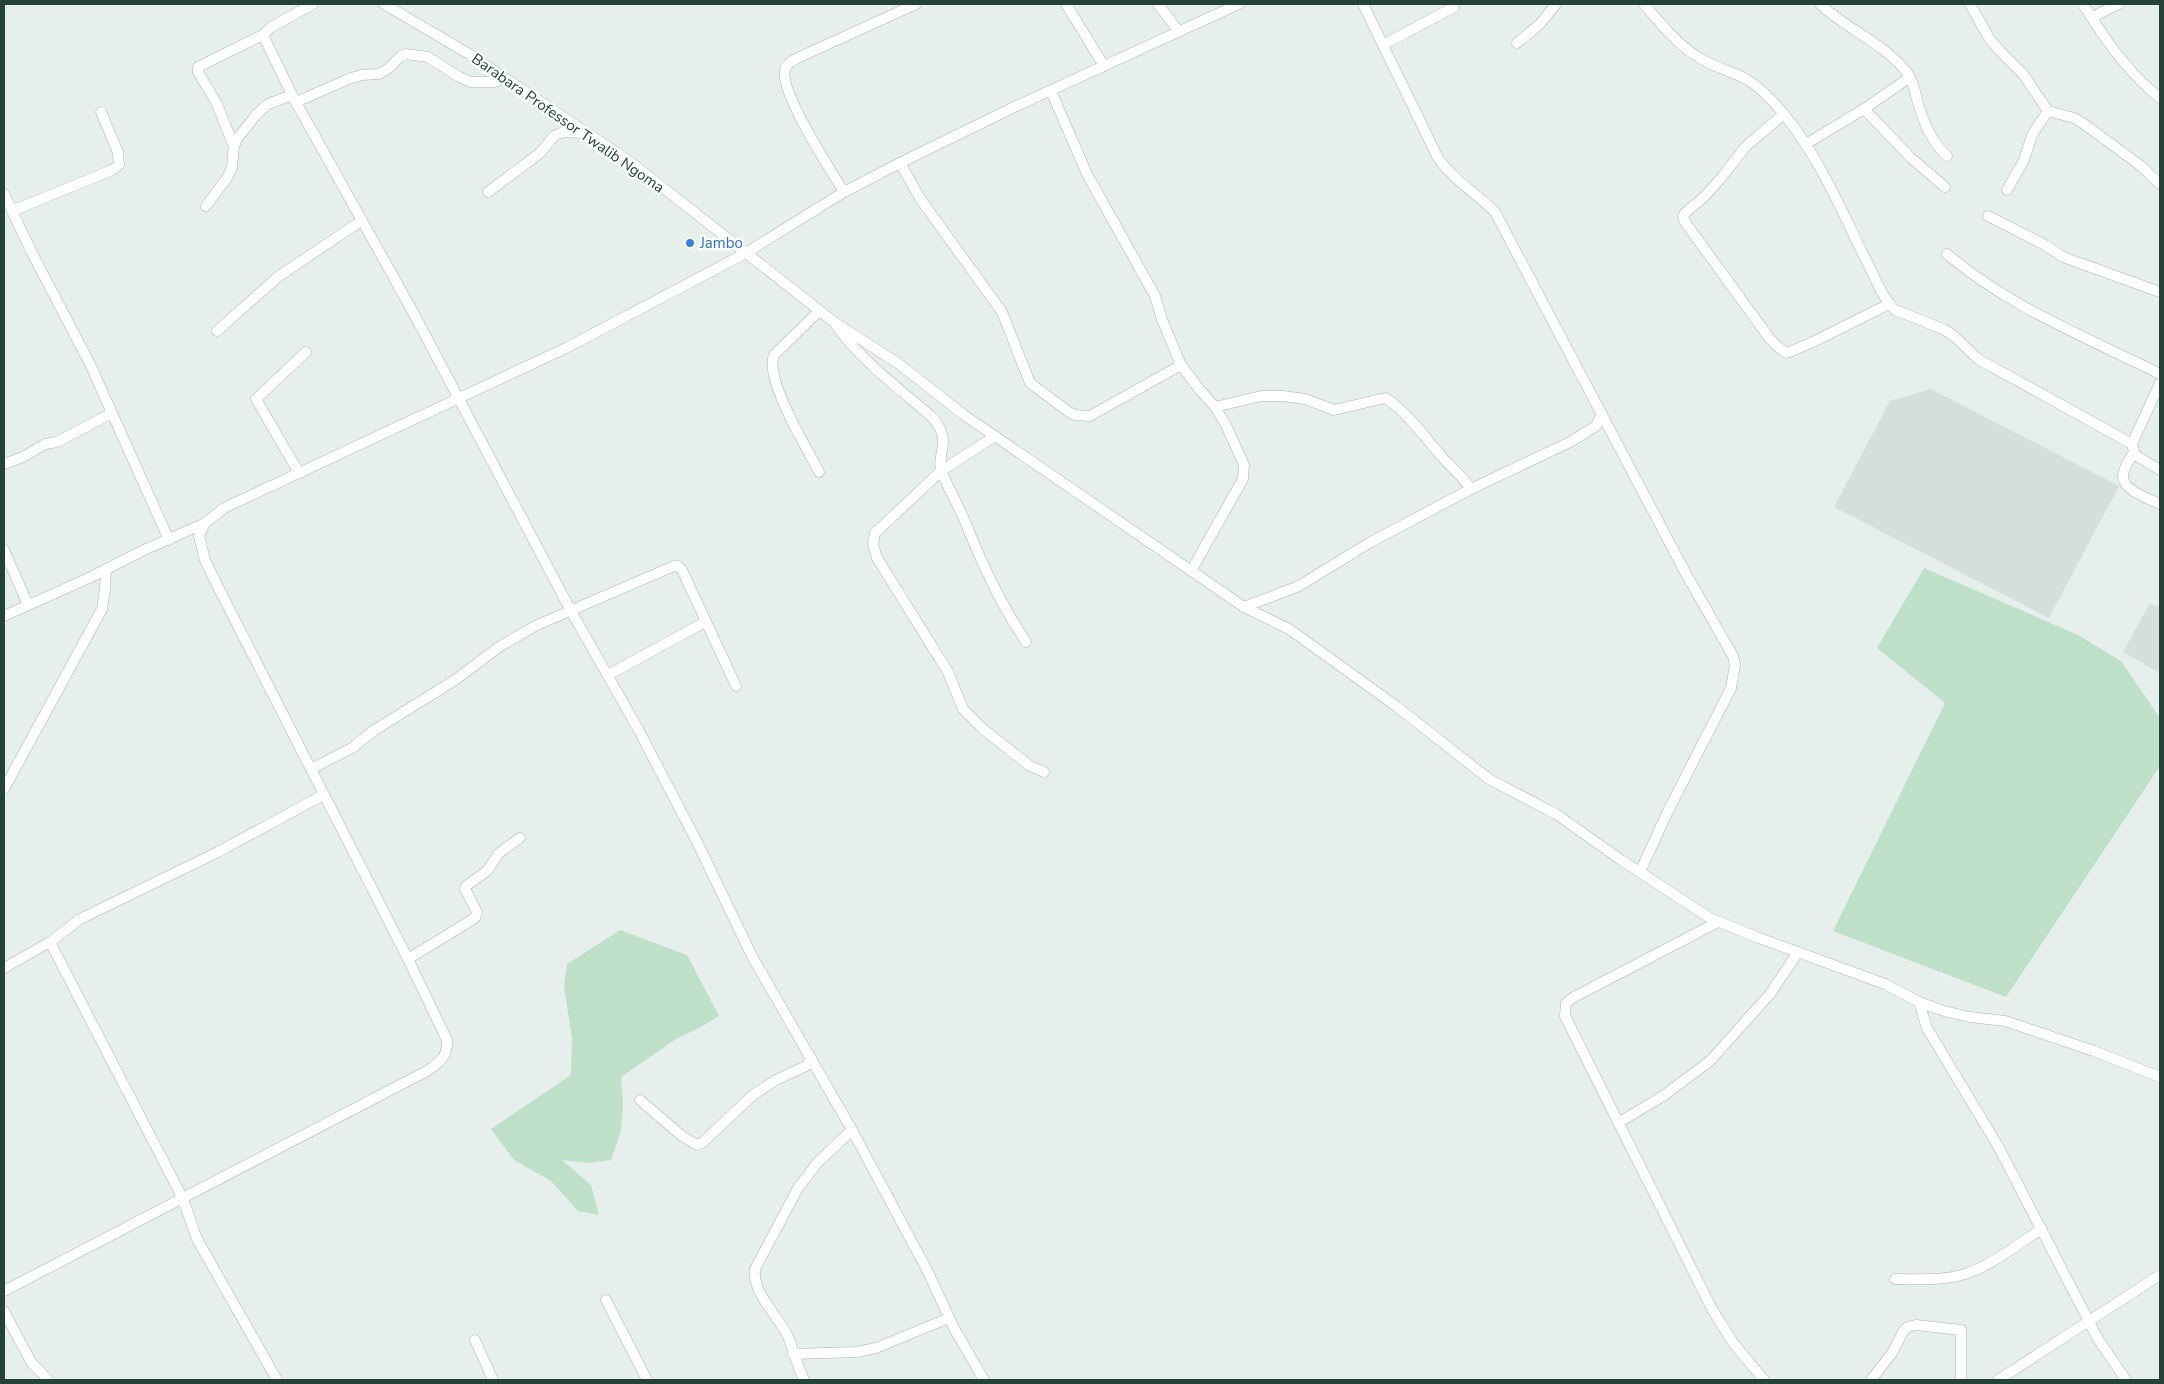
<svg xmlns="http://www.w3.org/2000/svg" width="2164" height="1384" viewBox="0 0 2164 1384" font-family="'Nunito Sans',sans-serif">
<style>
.built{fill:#d4dfda}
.green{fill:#bfe0c8}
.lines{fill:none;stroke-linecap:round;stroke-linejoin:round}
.minor-casing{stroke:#a8b8b2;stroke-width:11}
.minor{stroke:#fff;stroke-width:10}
.shop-dot{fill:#3f7fe0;stroke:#f7fbf9;stroke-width:2}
.labels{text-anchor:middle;stroke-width:5;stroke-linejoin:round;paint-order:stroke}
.street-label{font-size:15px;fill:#24423a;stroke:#f7fbf9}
.shop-label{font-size:15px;fill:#366cbe;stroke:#f7fbf9;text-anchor:start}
</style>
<rect width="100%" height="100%" fill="#e6efeb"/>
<g class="built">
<polygon points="1931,389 2119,486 2049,618 1834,507 1890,401"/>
<polygon points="2150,603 2160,608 2160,673 2123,652"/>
</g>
<g class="green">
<polygon points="1924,568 2078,635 2121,661 2160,718 2160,766 2006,997 1833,931 1945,703 1877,648"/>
<polygon points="620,930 687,955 719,1016 699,1028 676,1039 621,1077 623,1104 621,1131 611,1160 590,1163 562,1160 591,1185 599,1215 578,1211 551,1181 514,1160 491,1129 571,1075 572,1039 564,986 567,964"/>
</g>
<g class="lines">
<g class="minor-casing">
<g id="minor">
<polyline points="384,4 469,54 629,161 834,322 899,364 964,415 1244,607 1289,629 1303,639 1396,706 1489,779 1556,814 1621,860 1710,918 1759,938 1885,984 1919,1002 1944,1011 1970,1017 2005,1021 2094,1051 2160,1077"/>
<polyline points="1066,4 1104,66"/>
<polyline points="1158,4 1179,32"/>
<path d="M1363 4 1438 158C1453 180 1476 193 1495 212L1685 572 1733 656 1735 665 1731 688 1668 811 1640 872"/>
<path d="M1644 4C1660 23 1677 44 1698 57 1713 67 1731 71 1746 79 1760 87 1772 100 1782 112 1818 155 1839 205 1863 254 1873 272 1880 295 1895 310L1943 329 1954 336 1978 359 2132 444"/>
<path d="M1820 4C1847 30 1885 43 1908 74 1914 83 1915 93 1918 103 1924 123 1931 141 1947 156"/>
<polyline points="1970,4 1989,38 1999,50 2023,74 2048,111 2074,118 2084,124 2141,166 2160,184"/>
<path d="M2083 4C2103 37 2129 74 2160 98"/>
<polyline points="2092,17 2119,4"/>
<polyline points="263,35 292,95 414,314 571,611 637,727 695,838 753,958 852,1130 926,1268 955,1330 984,1380"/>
<polyline points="1517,43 1540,24 1556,4"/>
<polyline points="1383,45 1454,7"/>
<polyline points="1051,91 1087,174 1155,296 1162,320 1181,365 1199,389 1215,407 1226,425 1244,465 1243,479 1191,571"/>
<polyline points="296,102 351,78 362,75 379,74 389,68 401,56 406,54 428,57 459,77 471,82 494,82 504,79"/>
<polyline points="1864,109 1911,158 1945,187"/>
<polyline points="1784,114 1746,146 1722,177 1705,196 1685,213 1683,217 1685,222 1770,339 1778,347 1787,353 1813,342 1889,304"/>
<polyline points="1806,144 1864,109 1910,77"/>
<polyline points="234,146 216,102 198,72 198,67 263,35 271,27 313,4"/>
<polyline points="900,163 921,200 1002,312 1030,383 1069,412 1075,415 1090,416 1181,365"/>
<polyline points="2007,190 2024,160 2032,135 2048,111"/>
<polyline points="488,192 540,153 554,136 563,132 584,133"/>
<path d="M844 192C831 171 779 91 785 70 787 62 796 59 802 56L916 4"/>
<polyline points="4,194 32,253 90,364 169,540"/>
<polyline points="206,206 227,178 232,167 234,146 237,139 256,115 268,104 292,95"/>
<polyline points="12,211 112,170 119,165 118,152 101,112"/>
<polyline points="1988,216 2045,245 2063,257 2160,292"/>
<path d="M1947 254C2009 307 2088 338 2160 374"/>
<path d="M819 311 774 355C764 379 807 448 819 472"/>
<path d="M837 327C864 363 900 389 934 419 953 444 935 454 942 473 949 489 957 503 964 519 982 564 999 601 1026 642"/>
<polyline points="217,331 279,276 361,221"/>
<polyline points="2160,383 2132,444 2135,455 2160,470"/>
<path d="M1215 407 1261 396H1283L1305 399 1334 410 1385 398C1403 407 1429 442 1442 457 1452 468 1463 477 1471 489"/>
<polyline points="995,436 941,471 875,533 873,544 877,558 948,672 963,709 983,729 1030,766 1044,772"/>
<path d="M2134 452C2130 459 2122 470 2123 477 2124 491 2150 499 2160 504"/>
<polyline points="4,464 23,457 45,444 57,442 112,413"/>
<polyline points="299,473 256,399 306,352"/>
<polyline points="4,550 28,605"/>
<polyline points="1244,607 1299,586 1369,543 1471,489 1570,442 1596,426 1602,414"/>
<polyline points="4,616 89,578 144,550 205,523"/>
<polyline points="608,675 705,622"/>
<polyline points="311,769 352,748 373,731 455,680 499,647 535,626 674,566 678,566 682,570 736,686"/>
<polyline points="4,789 102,609 105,589 106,569"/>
<polyline points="1718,922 1574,997 1566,1003 1565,1016 1712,1309 1734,1344 1764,1380"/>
<polyline points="50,942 183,1199 197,1239 277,1380"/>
<polyline points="408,959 475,918 477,912 465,889 466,886 487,871 499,853 520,838"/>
<polyline points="4,968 50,942 80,919 218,852 323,795"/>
<polyline points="1919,1002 1927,1028 1998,1146 2098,1339 2126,1380"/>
<polyline points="640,1100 682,1136 697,1145 702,1143 753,1095 776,1080 806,1066 811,1058"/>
<polyline points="1618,1123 1663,1096 1710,1061 1770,994 1798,952"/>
<path d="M1895 1279C1918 1279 1943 1281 1965 1274 1993 1265 2017 1244 2042 1229"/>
<path d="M4 1291 427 1071C440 1062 448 1056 447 1040L408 959 217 585 205 560 199 536 205 523 224 508 566 348 744 254 844 192 900 163 1010 109 1239 4"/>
<polyline points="606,1300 647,1380"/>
<polyline points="4,1311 31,1362 48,1380"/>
<polyline points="475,1340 493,1380"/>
<polyline points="793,1354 857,1352 876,1348 949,1318"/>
<path d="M804 1380C798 1367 794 1353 789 1339 780 1316 752 1295 755 1269L798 1188 818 1162 852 1130"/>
<polyline points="1871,1380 1892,1353 1904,1330 1908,1327 1916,1325 1961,1330 1961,1380"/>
<polyline points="1998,1380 2160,1275"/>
</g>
</g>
<use href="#minor" class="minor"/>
</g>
<circle class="shop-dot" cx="690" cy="243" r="5"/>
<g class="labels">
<g class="street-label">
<text transform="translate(568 123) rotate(35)" y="5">Barabara Professor Twalib Ngoma</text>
</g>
<g class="shop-label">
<text x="700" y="248">Jambo</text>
</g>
</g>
<rect width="2164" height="1384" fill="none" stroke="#24423a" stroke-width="10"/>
</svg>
